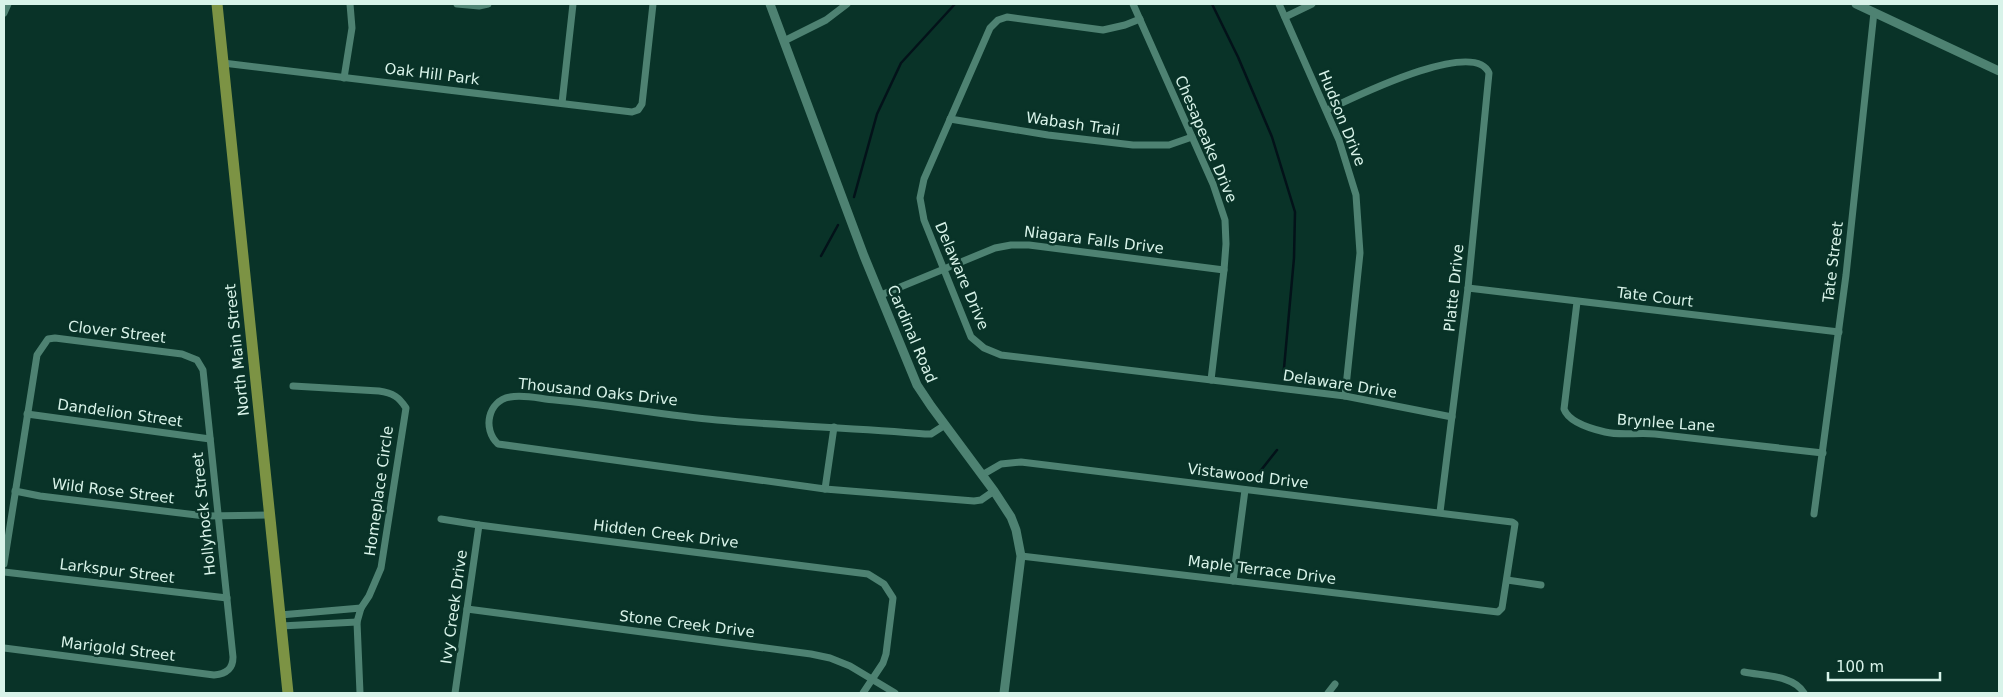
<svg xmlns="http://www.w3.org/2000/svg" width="2003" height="697" viewBox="0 0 2003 697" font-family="'DejaVu Sans',sans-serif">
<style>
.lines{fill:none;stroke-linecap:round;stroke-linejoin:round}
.stream{stroke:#031219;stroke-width:2.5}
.minor{stroke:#4e8272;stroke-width:7}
.tertiary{stroke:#4e8272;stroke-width:9}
.primary{stroke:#7c9344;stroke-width:11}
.labels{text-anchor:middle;stroke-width:5;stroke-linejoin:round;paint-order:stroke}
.street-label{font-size:15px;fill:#d8f3e9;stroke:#093328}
</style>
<rect width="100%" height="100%" fill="#093328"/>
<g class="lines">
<g class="stream">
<polyline points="1212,4 1238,57 1272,137 1295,212 1294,258 1283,379"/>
<polyline points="854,197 877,114 901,63 955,4"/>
<polyline points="821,256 838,225"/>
<polyline points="1258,474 1277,450"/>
</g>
<g class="minor">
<polyline points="457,4 479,6 488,4"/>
<polyline points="1133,4 1213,184 1225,220 1226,244 1224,270 1211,380"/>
<polyline points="1279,4 1339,140 1356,195 1360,253 1345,396"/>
<polyline points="4,13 8,4"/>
<polyline points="1285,17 1312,4"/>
<polyline points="1140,19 1125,25 1103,30 1007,17 998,20 990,28 924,179 920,198 924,220 971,337 984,348 1001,355 1345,396 1452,417"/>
<polyline points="784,41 826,20 847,4"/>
<polyline points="223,63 632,112 638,110 642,104 653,4"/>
<polyline points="344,78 352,28 350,4"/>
<polyline points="562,103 573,4"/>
<path d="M1327 110C1351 99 1474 37 1489 73L1468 288 1440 512"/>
<polyline points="950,119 1048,135 1133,145 1169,145 1192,137"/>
<polyline points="1468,288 1839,332"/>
<polyline points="881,295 995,248 1011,245 1029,245 1224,270"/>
<path d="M1577 302 1564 409C1569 423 1592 429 1605 432 1622 436 1638 432 1655 434 1711 440 1767 447 1823 453"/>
<path d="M293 386 379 391C393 393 399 397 406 408L381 568 369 596 361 608 357 622 360 693"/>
<polyline points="27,414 210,439"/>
<path d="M945 425 931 434H925C856 428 786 426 717 420 663 415 609 405 555 400 541 399 524 394 510 397 488 401 482 429 498 444L825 489 974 501 981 500 994 491"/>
<polyline points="982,475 1001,464 1021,462 1512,522 1515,524 1502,608 1498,612 1021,556"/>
<polyline points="825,489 834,427"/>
<polyline points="15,491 40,496 205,516 269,515"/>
<polyline points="1814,514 1846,275 1874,12"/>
<polyline points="441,519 479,525 868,574 884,584 893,598 886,654 883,663 863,693"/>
<path d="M4 564 37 355 48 339 55 338 182 354 197 360 203 370 233 657C233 670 225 674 214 675L4 648"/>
<polyline points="4,572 227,598"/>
<polyline points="1507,580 1541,585"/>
<polyline points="1233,581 1245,490"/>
<polyline points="467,609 811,654 830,658 850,666 895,693"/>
<polyline points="280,615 361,608"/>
<polyline points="281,626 357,622"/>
<path d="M1744 672C1763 676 1794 675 1804 693"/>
<polyline points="455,693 479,525"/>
<polyline points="1328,693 1335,684"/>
</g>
<g class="tertiary">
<polyline points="770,4 864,256 917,385 931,406 994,491 1011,517 1016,530 1021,556 1004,693"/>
<polyline points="1856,4 1999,71"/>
</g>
<polyline class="primary" points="217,4 288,693"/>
</g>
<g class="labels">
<g class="street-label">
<text transform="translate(432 74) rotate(7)" y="5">Oak Hill Park</text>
<text transform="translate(1342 118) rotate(68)" y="5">Hudson Drive</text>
<text transform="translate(1073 124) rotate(8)" y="5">Wabash Trail</text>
<text transform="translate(1206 139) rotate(67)" y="5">Chesapeake Drive</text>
<text transform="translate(1094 240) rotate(7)" y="5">Niagara Falls Drive</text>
<text transform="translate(1833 262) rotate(-83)" y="5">Tate Street</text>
<text transform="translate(962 276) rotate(67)" y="5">Delaware Drive</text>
<text transform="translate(1454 288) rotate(-84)" y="5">Platte Drive</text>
<text transform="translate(1655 297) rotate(7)" y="5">Tate Court</text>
<text transform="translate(117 332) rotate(7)" y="5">Clover Street</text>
<text transform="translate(912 334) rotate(67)" y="5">Cardinal Road</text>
<text transform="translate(237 350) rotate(-96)" y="5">North Main Street</text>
<text transform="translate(1340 384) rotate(9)" y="5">Delaware Drive</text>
<text transform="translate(598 392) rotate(6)" y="5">Thousand Oaks Drive</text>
<text transform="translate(120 413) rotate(8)" y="5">Dandelion Street</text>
<text transform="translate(1666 423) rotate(4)" y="5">Brynlee Lane</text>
<text transform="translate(1248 476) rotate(7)" y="5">Vistawood Drive</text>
<text transform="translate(113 491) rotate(7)" y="5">Wild Rose Street</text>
<text transform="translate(379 491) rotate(-82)" y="5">Homeplace Circle</text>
<text transform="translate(204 514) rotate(-96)" y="5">Hollyhock Street</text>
<text transform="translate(666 534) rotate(7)" y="5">Hidden Creek Drive</text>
<text transform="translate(1262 570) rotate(7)" y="5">Maple Terrace Drive</text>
<text transform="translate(117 571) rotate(7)" y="5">Larkspur Street</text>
<text transform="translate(454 607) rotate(-82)" y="5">Ivy Creek Drive</text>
<text transform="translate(687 624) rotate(7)" y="5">Stone Creek Drive</text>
<text transform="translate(118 649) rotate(7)" y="5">Marigold Street</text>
</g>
</g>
<rect width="2003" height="697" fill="none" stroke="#d8f3e9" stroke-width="10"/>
<path d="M1828 672v8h112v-8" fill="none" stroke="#d8f3e9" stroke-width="2.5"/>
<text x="1836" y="672" font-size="15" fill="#d8f3e9" stroke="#093328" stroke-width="4" paint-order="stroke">100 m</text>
</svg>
